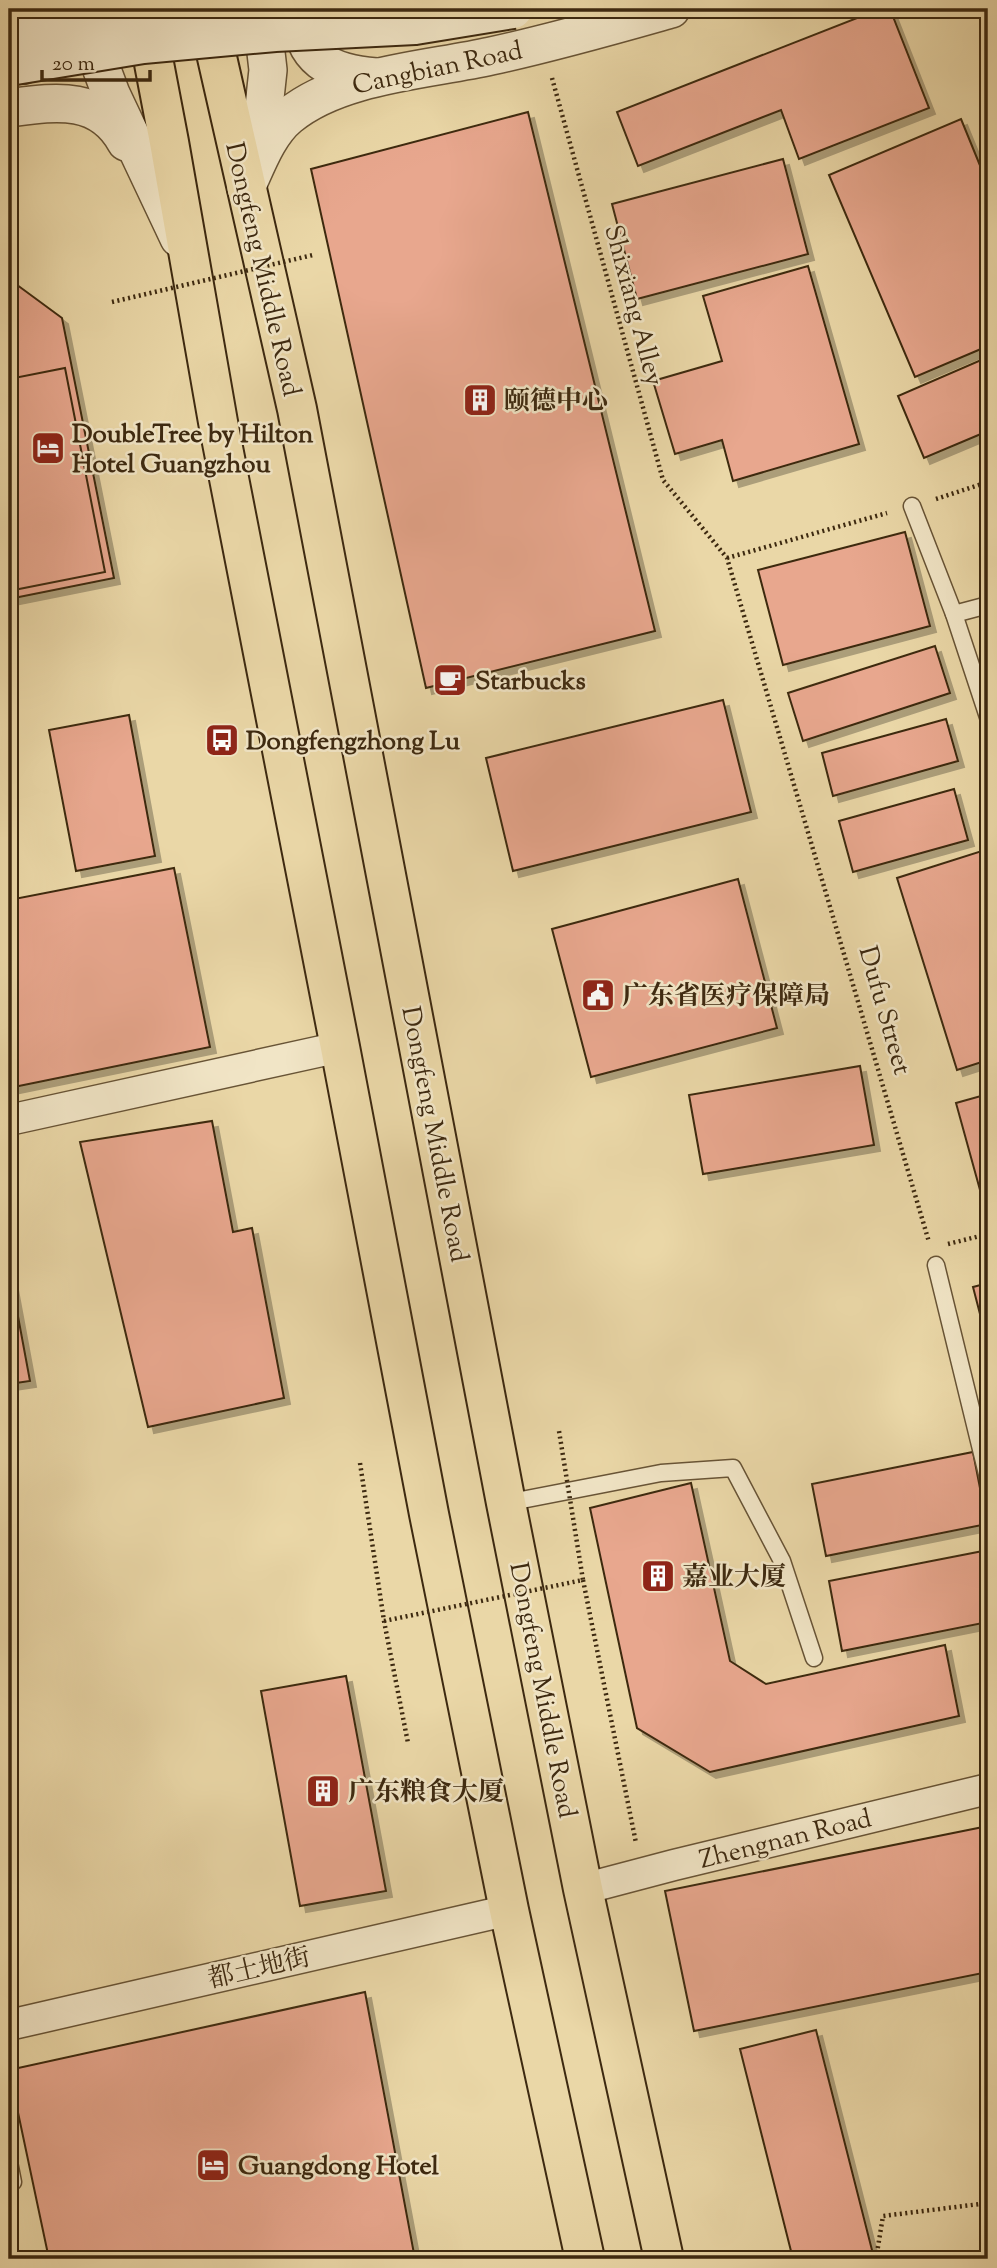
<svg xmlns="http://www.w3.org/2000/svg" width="997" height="2268" viewBox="0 0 997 2268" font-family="'Sorts Mill Goudy','Noto Serif SC',serif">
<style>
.building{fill:#e8a78e;stroke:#3d2910;stroke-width:2;filter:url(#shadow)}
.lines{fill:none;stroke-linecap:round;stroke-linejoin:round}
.service-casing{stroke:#685436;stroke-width:19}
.minor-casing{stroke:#685436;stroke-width:33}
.tertiary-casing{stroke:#685436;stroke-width:40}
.trunk-casing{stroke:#3d2910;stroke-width:42}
.path{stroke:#3d2910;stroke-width:4.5;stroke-dasharray:2 3.5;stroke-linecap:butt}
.service{stroke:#f1e5c6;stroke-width:16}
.minor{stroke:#f1e5c6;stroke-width:30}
.tertiary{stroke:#f1e5c6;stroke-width:37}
.trunk{stroke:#ead7a7;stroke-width:38}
.secondary-bridge-casing{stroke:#3d2910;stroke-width:42;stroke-linecap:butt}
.path-bridge{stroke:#3d2910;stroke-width:4.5;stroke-dasharray:2 3.5;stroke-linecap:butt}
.secondary-bridge{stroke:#f1e5c6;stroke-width:38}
.labels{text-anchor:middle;stroke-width:5;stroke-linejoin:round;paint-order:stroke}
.street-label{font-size:26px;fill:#3d2910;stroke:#f1e5c6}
.poi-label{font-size:26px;font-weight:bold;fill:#3d2910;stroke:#f1e5c6;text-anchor:start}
</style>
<defs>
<filter id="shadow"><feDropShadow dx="6" dy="6" stdDeviation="0" flood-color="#0004"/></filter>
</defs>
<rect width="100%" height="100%" fill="#ead7a7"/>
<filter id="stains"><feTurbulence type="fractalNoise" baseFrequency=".00286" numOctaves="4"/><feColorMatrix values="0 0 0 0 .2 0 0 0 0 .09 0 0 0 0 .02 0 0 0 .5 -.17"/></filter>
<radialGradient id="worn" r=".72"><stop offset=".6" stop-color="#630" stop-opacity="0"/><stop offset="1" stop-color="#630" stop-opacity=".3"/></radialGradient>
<g class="building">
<polygon points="880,9 890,9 929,108 799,159 781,110 638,166 617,112"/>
<polygon points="528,112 655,631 426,688 311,169"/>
<polygon points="961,119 988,185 988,346 915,377 829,175"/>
<polygon points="783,159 808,254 637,299 612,204"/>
<polygon points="808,266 859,444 733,481 722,440 675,454 653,381 722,361 703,296"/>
<polygon points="9,279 62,318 114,578 9,599"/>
<polygon points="988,357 988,431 924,458 898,396"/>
<polygon points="65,368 105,572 9,591 9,379"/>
<polygon points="905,532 930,626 783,665 758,570"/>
<polygon points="935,646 950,693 803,741 788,693"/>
<polygon points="723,700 751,812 513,871 486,758"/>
<polygon points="129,715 155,856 76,871 49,730"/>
<polygon points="946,719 958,761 833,796 822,753"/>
<polygon points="954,789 968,840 853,872 839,821"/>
<polygon points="988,849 988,1060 957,1070 897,878"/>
<polygon points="174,868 210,1047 9,1088 9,900"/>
<polygon points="738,879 777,1028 591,1077 552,929"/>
<polygon points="860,1066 874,1145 703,1174 689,1095"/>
<polygon points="988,1094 988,1219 956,1103"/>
<polygon points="212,1121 233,1232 252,1228 284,1398 148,1427 80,1142"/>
<polygon points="9,1268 30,1381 9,1384"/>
<polygon points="988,1283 988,1345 973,1287"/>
<polygon points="973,1452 987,1524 826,1556 812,1484"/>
<polygon points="691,1483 730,1661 766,1684 945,1645 959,1716 710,1772 637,1728 590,1508"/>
<polygon points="988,1550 988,1622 842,1651 829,1581"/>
<polygon points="346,1676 386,1891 300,1906 261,1691"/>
<polygon points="988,1826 988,1972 694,2031 665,1891"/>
<polygon points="365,1992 415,2259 49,2259 9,2070"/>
<polygon points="816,2030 873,2254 853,2259 793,2259 740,2049"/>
</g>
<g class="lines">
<g class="service-casing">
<g id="service">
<polyline points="912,506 954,614 988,717"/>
<polyline points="954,614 988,605"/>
<polyline points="936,1265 988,1478"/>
<polyline points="506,1503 661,1473 733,1468 782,1561 814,1658"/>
<polyline points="9,2162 13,2182 9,2183"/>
</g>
</g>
<g class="minor-casing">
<g id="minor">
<polyline points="9,1120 340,1047"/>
<polyline points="583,1889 674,1865 988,1789"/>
<polyline points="9,2025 509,1910"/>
</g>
</g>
<g class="tertiary-casing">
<g id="tertiary">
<path d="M300 9C301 60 329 73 376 77"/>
<polyline points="9,13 21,36 24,65"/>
<polyline points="92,20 102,70 111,94 179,238"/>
<path d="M9 108C54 102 100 94 126 142"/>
<polyline points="254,153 264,107 268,70 261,9"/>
<path d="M246 188C257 164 268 133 289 116 340 74 429 70 491 56 552 43 611 26 671 9"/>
</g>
</g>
<g class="trunk-casing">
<g id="trunk">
<polyline points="206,9 297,409 506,1503 583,1889 664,2259"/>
<polyline points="144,11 169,142 218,422 340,1047 429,1514 509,1910 585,2259"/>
</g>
</g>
<g class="path">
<polyline points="552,78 663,480 727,558 929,1242"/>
<polyline points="936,499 988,482"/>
<polyline points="727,558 887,513"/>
<polyline points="948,1244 988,1234"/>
<polyline points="360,1463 384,1621 408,1743"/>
<polyline points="583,1580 636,1843"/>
<polyline points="876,2259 883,2216 988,2203"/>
</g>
<use href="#service" class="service"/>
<use href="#minor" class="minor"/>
<use href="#tertiary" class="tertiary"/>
<use href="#trunk" class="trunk"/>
<g class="secondary-bridge-casing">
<g id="secondary-bridge">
<polyline points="9,36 137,17 215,9"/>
<polyline points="9,66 143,44 275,32 415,25 513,9"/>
</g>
</g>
<g class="path-bridge">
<polyline points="112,302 313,255"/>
<polyline points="384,1621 583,1580 559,1431"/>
</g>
<use href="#secondary-bridge" class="secondary-bridge"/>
</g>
<defs>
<g id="building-square" transform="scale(1.75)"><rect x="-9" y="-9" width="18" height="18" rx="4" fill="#8f2418" stroke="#f1e5c6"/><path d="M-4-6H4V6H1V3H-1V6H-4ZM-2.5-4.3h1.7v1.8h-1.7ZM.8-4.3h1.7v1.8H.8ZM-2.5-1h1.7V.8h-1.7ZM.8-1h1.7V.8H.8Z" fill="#fff"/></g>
<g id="hotel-square" transform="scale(1.75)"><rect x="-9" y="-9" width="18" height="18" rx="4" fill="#8f2418" stroke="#f1e5c6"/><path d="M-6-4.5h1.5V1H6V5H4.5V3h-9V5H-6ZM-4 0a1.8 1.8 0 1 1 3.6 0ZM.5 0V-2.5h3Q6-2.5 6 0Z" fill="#fff"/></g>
<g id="cafe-square" transform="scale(1.75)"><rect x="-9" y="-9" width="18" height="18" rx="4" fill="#8f2418" stroke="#f1e5c6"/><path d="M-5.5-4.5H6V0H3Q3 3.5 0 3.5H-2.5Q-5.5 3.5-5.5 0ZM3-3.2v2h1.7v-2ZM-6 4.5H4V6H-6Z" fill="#fff"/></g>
<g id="bus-square" transform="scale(1.75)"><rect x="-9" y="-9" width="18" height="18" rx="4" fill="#8f2418" stroke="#f1e5c6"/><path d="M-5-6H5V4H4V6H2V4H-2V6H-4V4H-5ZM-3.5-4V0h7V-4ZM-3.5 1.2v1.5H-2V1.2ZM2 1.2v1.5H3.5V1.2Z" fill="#fff"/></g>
<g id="civic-square" transform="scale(1.75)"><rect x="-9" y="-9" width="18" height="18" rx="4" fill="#8f2418" stroke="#f1e5c6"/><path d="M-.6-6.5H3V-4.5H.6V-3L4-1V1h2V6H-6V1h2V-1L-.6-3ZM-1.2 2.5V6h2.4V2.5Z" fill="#fff"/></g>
</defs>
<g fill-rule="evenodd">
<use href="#building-square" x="480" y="400"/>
<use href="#hotel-square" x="48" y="448"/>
<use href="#cafe-square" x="450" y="680"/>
<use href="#bus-square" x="222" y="740"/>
<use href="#civic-square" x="598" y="995"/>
<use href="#building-square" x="658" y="1576"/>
<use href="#building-square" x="323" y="1791"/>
<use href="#hotel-square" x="213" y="2165"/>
</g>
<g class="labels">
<g class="street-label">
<text transform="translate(437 67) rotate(-12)" y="9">Cangbian Road</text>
<text transform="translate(264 269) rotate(77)" y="9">Dongfeng Middle Road</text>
<text transform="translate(635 305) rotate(75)" y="9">Shixiang Alley</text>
<text transform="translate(886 1010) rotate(74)" y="9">Dufu Street</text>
<text transform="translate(436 1134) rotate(79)" y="9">Dongfeng Middle Road</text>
<text transform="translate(544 1690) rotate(79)" y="9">Dongfeng Middle Road</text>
<text transform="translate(785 1838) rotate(-14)" y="9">Zhengnan Road</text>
<text transform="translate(259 1967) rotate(-13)" y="9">都土地街</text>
</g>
<g class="poi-label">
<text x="504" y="409">颐德中心</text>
<text x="72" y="442">DoubleTree by Hilton<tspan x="72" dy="30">Hotel Guangzhou</tspan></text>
<text x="475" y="689">Starbucks</text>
<text x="246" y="749">Dongfengzhong Lu</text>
<text x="622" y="1004">广东省医疗保障局</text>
<text x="682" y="1585">嘉业大厦</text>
<text x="348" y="1800">广东粮食大厦</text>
<text x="238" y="2174">Guangdong Hotel</text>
</g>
</g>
<rect width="997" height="2268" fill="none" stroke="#ead7a7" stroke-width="35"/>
<rect x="10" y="10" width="976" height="2247" fill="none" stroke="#3d2910" stroke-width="3.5"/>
<rect x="18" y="18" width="962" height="2233" fill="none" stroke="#3d2910" stroke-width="2"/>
<path d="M42 70v10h108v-10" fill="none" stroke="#3d2910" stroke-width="3.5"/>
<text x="52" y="70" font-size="21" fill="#3d2910" stroke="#f1e5c6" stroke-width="5" paint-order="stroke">20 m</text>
<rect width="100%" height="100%" filter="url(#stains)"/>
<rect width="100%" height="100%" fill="url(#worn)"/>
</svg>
